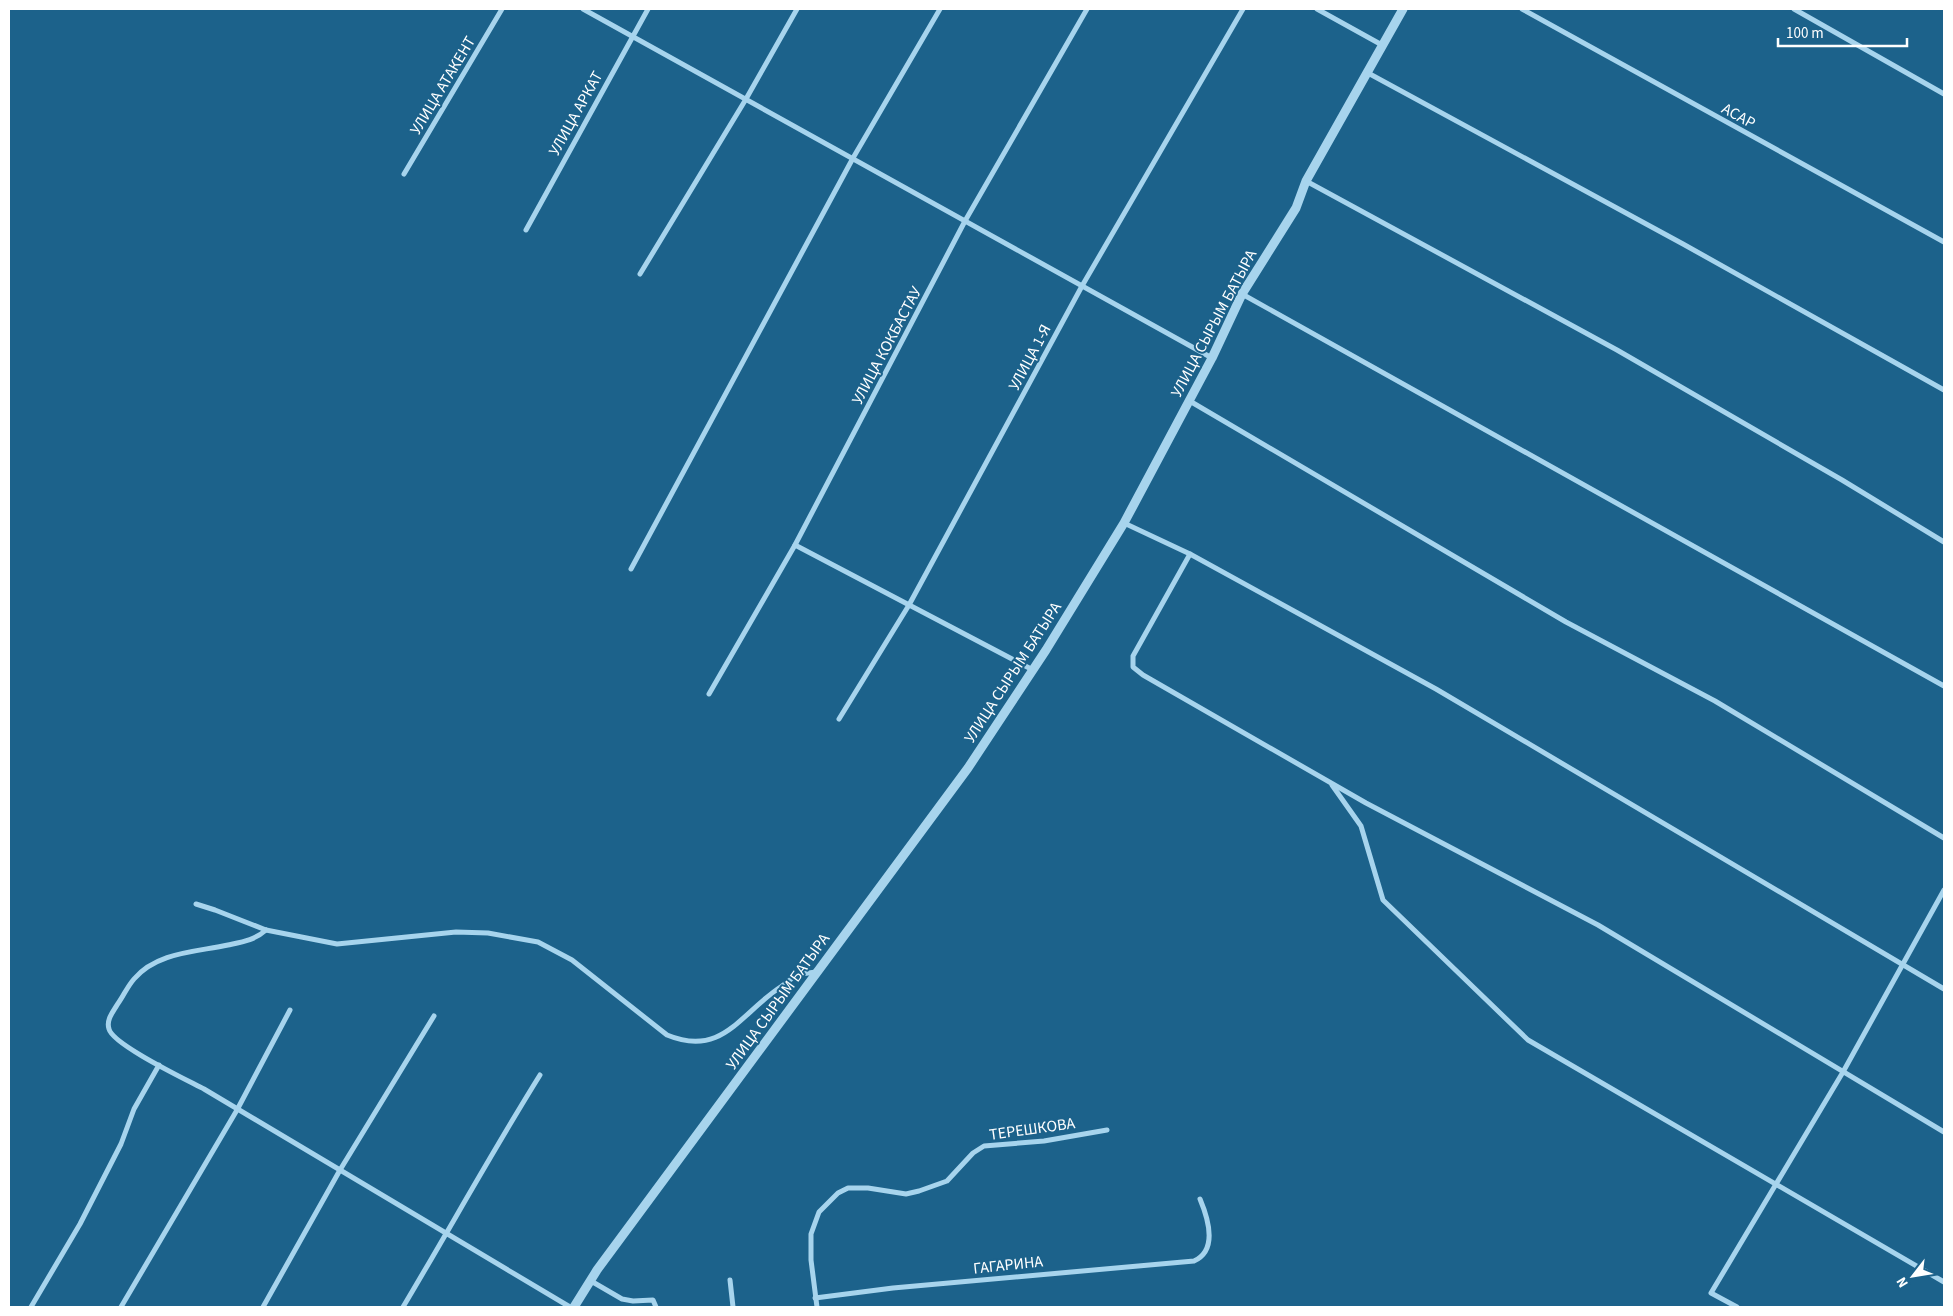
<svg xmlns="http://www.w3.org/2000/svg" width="1953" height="1316" viewBox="0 0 1953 1316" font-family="'Source Sans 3',sans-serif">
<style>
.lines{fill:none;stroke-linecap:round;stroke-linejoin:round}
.minor{stroke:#a7d4ed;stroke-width:5}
.tertiary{stroke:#a7d4ed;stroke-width:9}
.labels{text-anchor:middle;stroke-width:4;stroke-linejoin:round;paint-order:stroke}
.street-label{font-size:16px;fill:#fff;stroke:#1c628b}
</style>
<rect width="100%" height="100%" fill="#1c628b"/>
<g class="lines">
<g class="minor">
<polyline points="583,9 1212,358"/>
<polyline points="1317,9 1382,45"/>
<polyline points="1522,9 1944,242"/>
<polyline points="1794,9 1944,94"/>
<polyline points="1368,73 1683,244 1944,390"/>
<polyline points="404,174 502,9"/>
<polyline points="1306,181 1617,350 1842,480 1944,542"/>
<polyline points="526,230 648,9"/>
<polyline points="640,274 746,99 797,9"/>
<polyline points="1242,294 1944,686"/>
<polyline points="1188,400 1566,622 1715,701 1944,838"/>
<polyline points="1124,523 1190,554 1436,689 1944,989"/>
<polyline points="795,545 1033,670"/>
<polyline points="1190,554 1133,656 1133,667 1143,675 1366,803 1598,925 1944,1132"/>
<polyline points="631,569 853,158 940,9"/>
<polyline points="709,694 795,545 965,221 1087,9"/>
<polyline points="839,719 909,605 1082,286 1243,9"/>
<polyline points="1332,785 1361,826 1383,900 1528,1040 1944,1282"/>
<path d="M196 904 215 910 266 930 337 944 456 932 488 933 538 942 572 960 667 1035C723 1058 740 1013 782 986 787 983 792 977 798 975 803 973 811 973 817 972"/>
<path d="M266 930C255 940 242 942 228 945 196 952 157 952 134 979 127 987 123 997 117 1005 113 1012 106 1020 109 1029 113 1045 187 1080 204 1089L570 1307"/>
<polyline points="730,1280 733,1307"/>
<polyline points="591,1281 622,1299 633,1301 653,1300 656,1307"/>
<path d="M815 1298 893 1288 1194 1261C1218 1250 1208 1218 1200 1199"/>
<polyline points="31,1307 80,1224 121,1144 134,1109 159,1065"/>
<polyline points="121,1307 237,1110 290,1010"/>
<polyline points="263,1307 340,1170 434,1016"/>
<path d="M403 1307C449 1230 492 1152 540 1075"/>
<polyline points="817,1307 811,1260 811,1234 819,1212 838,1193 848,1188 868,1188 906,1194 919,1191 947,1181 973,1153 984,1146 1044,1141 1107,1130"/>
<polyline points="1737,1307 1711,1293 1843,1072 1944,890"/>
</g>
<polyline class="tertiary" points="574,1307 597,1270 968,768 1046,650 1124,523 1212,358 1242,294 1296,208 1306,181 1403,9"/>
</g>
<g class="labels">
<g class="street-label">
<text transform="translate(442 85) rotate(-59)" y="6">УЛИЦА АТАКЕНТ</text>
<text transform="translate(575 113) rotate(-61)" y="6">УЛИЦА АРКАТ</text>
<text transform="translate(1739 115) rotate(29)" y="6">АСАР</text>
<text transform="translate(1213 323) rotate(-62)" y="6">УЛИЦА СЫРЫМ БАТЫРА</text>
<text transform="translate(886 345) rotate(-62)" y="6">УЛИЦА КОКБАСТАУ</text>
<text transform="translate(1029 357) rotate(-62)" y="6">УЛИЦА 1-Я</text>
<text transform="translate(1012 672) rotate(-57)" y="6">УЛИЦА СЫРЫМ БАТЫРА</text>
<text transform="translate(777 1001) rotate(-54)" y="6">УЛИЦА СЫРЫМ БАТЫРА</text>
<text transform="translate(1032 1128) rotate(-8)" y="6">ТЕРЕШКОВА</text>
<text transform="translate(1008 1264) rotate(-6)" y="6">ГАГАРИНА</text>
</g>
</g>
<rect width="1953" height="1316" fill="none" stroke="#ffffff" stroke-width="20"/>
<g transform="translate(1913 1276) rotate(239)" stroke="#1c628b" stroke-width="4" paint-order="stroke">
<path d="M0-4L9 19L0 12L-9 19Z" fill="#ffffff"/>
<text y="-8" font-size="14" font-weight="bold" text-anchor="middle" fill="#ffffff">N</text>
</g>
<path d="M1778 38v8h129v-8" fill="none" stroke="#ffffff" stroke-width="2.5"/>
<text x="1786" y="38" font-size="15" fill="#ffffff" stroke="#1c628b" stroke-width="4" paint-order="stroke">100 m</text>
</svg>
